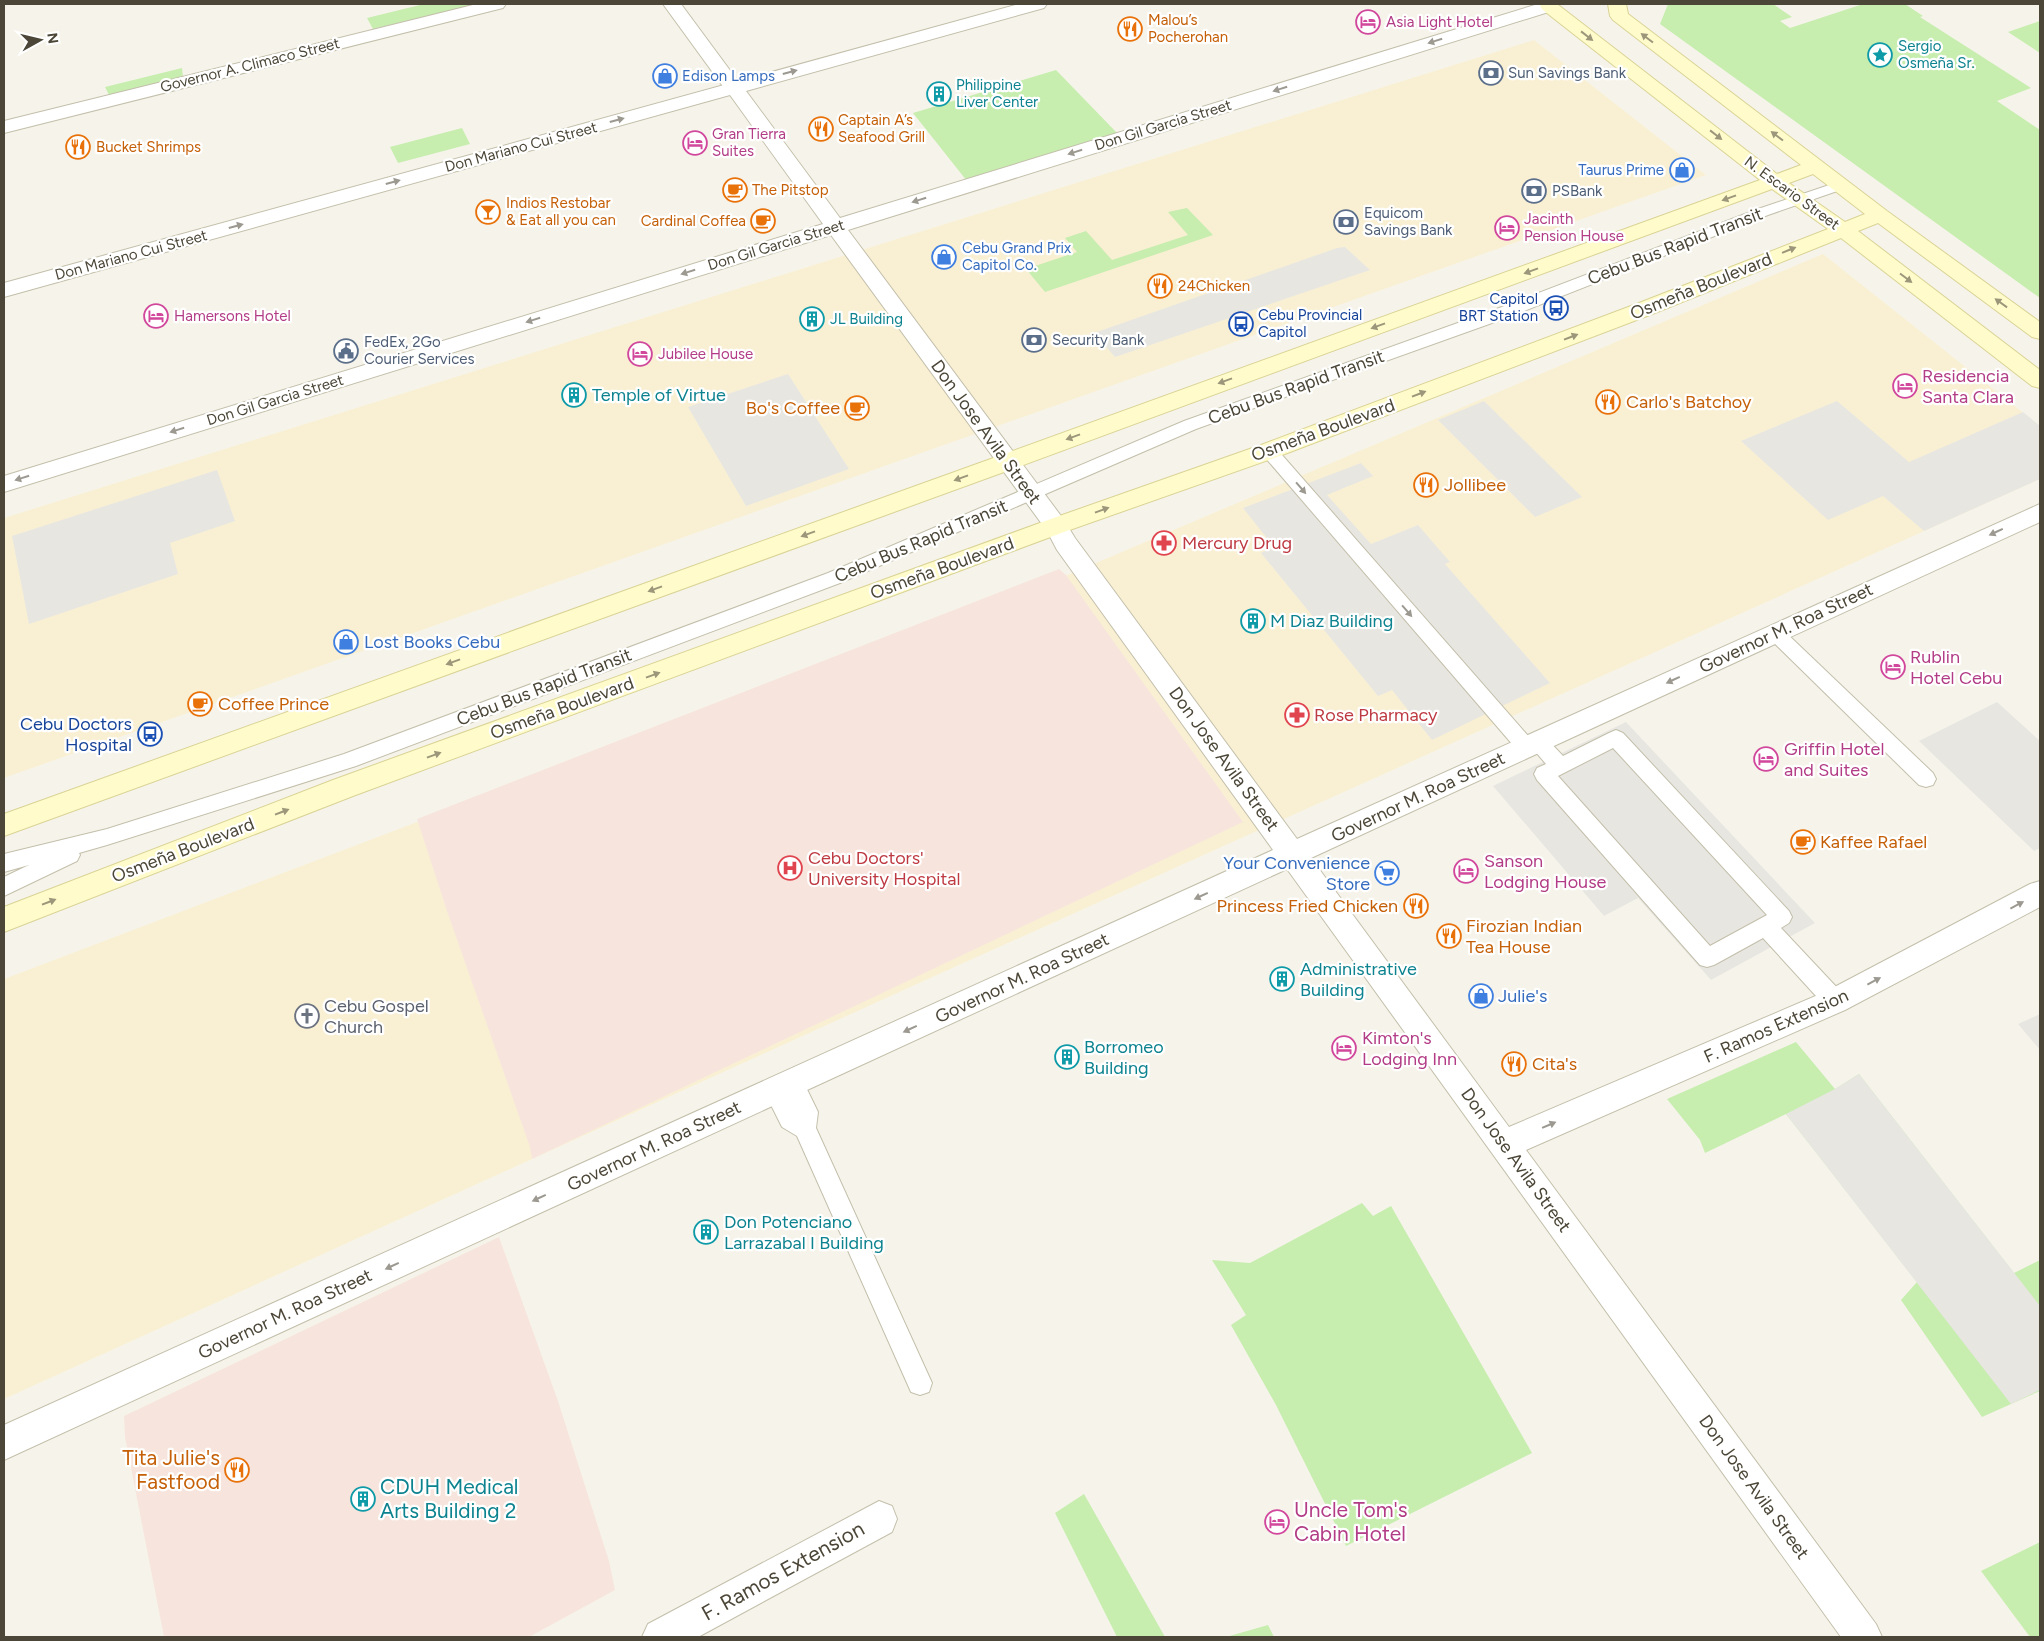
<svg xmlns="http://www.w3.org/2000/svg" width="2044" height="1641" viewBox="0 0 2044 1641" font-family="Figtree,sans-serif">
<style>
.commercial{fill:#f9f0d4}
.medical{fill:#f7e5dd}
.green{fill:#c7edaf}
.parking{fill:#e7e6e1}
.lines{fill:none;stroke-linecap:round;stroke-linejoin:round}
.service-casing{stroke:#c3bfab;stroke-width:2}
.minor-casing{stroke:#c3bfab;stroke-width:2}
.tertiary-casing{stroke:#c3bfab;stroke-width:2}
.secondary-casing{stroke:#dad396;stroke-width:2}
.service{fill:#fff;fill-rule:evenodd}
.minor{fill:#fff;fill-rule:evenodd}
.tertiary{fill:#fff;fill-rule:evenodd}
.secondary{fill:#fffbcb;fill-rule:evenodd}
.oneway{fill:#9c977a}
.oneway2{fill:#9c9991}
.labels{text-anchor:middle;stroke-width:4.5;stroke-linejoin:round;paint-order:stroke}
.far-food-label{font-size:15px;fill:#c56008;stroke:#fff;text-anchor:start}
.far-hotel-label{font-size:15px;fill:#b23c85;stroke:#fff;text-anchor:start}
.far-culture-label{font-size:15px;fill:#0d838f;stroke:#fff;text-anchor:start}
.far-street-label{font-size:15px;fill:#4b4637;stroke:#fff}
.far-service-label{font-size:15px;fill:#4e5e75;stroke:#fff;text-anchor:start}
.far-shop-label{font-size:15px;fill:#366cbe;stroke:#fff;text-anchor:start}
.far-transit-label{font-size:15px;fill:#164399;stroke:#fff;text-anchor:end}
.street-label{font-size:18px;fill:#4b4637;stroke:#fff}
.hotel-label{font-size:18px;fill:#b23c85;stroke:#fff;text-anchor:start}
.culture-label{font-size:18px;fill:#0d838f;stroke:#fff;text-anchor:start}
.food-label{font-size:18px;fill:#c56008;stroke:#fff;text-anchor:start}
.health-label{font-size:18px;fill:#be3a42;stroke:#fff;text-anchor:start}
.shop-label{font-size:18px;fill:#366cbe;stroke:#fff;text-anchor:start}
.transit-label{font-size:18px;fill:#164399;stroke:#fff;text-anchor:end}
.worship-label{font-size:18px;fill:#5b616d;stroke:#fff;text-anchor:start}
.near-food-label{font-size:21px;fill:#c56008;stroke:#fff;text-anchor:end}
.near-culture-label{font-size:21px;fill:#0d838f;stroke:#fff;text-anchor:start}
.near-hotel-label{font-size:21px;fill:#b23c85;stroke:#fff;text-anchor:start}
.near-street-label{font-size:21px;fill:#4b4637;stroke:#fff}
</style>
<rect width="100%" height="100%" fill="#f6f4ea"/>
<g class="commercial">
<polygon points="1534,40 1706,175 4,778 4,518"/>
<polygon points="1823,254 2040,426 2040,479 939,974 4,1399 4,979 1070,574"/>
</g>
<g class="medical">
<polygon points="1059,569 1066,575 1243,822 532,1159 530,1147 448,914 417,819"/>
<polygon points="499,1237 558,1401 609,1561 615,1590 529,1637 164,1637 125,1437 124,1416"/>
</g>
<g class="green">
<polygon points="424,4 468,4 469,6 373,29 367,18"/>
<polygon points="1668,4 1773,4 1792,17 1780,21 1790,28 1863,4 1905,4 1923,16 1920,17 2031,88 1997,101 2040,130 2040,298 1660,24"/>
<polygon points="2040,21 2040,53 2008,32"/>
<polygon points="182,68 183,77 109,95 105,87"/>
<polygon points="1056,70 1119,135 967,181 913,113"/>
<polygon points="462,128 470,144 398,163 390,147"/>
<polygon points="1187,208 1213,235 1045,292 1026,269 1077,252 1065,238 1086,231 1112,260 1188,235 1168,212"/>
<polygon points="1796,1042 1835,1089 1859,1074 2014,1273 2040,1260 2040,1391 1982,1417 1901,1300 1917,1282 1786,1114 1705,1153 1700,1140 1667,1099"/>
<polygon points="1362,1203 1373,1216 1391,1206 1532,1453 1346,1546 1276,1405 1231,1325 1246,1315 1212,1260 1250,1263"/>
<polygon points="1084,1494 1165,1637 1117,1637 1055,1513"/>
<polygon points="2040,1542 2040,1637 2030,1637 1981,1571"/>
<polygon points="1268,1625 1274,1637 1226,1637"/>
</g>
<g class="parking">
<polygon points="1345,247 1370,270 1115,357 1094,333 1337,248"/>
<polygon points="788,374 849,469 746,506 688,407"/>
<polygon points="1484,401 1582,497 1535,517 1438,420"/>
<polygon points="1837,401 1909,462 2023,412 2040,426 2040,479 1924,531 1883,496 1828,520 1741,441"/>
<polygon points="1361,463 1373,476 1327,495 1371,544 1418,525 1450,562 1445,564 1550,683 1432,740 1392,690 1378,696 1261,553 1274,547 1243,508"/>
<polygon points="217,470 235,521 170,543 178,574 29,624 12,536"/>
<polygon points="1997,702 2040,741 2040,848 2034,851 1919,741"/>
<polygon points="1626,722 1815,923 1711,980 1638,898 1604,916 1493,786"/>
<polygon points="2040,1014 2040,1050 2018,1024"/>
<polygon points="1859,1074 2040,1306 2040,1390 2011,1404 1786,1114 1835,1089"/>
</g>
<g class="lines">
<g class="service-casing">
<g id="service">
<polygon points="1841,181 1846,182 1848,185 1846,188 1768,215 1506,318 1196,429 840,583 356,766 107,845 79,853 80,855 77,861 4,896 4,877 29,865 4,872 4,854 107,829 344,754 828,573 1184,421 1494,310 1758,209"/>
<path d="M1269 445 1275 447 1530 738 1538 734 1545 737 1563 756 1609 733 1616 730 1623 733 1789 911 1792 917 1789 923 1781 928 1843 994 1846 1001 1843 1008 1835 1011 1827 1008 1763 938 1714 965 1707 967 1700 965 1537 780 1534 774 1537 768 1546 764 1534 750 1526 755 1519 752 1263 455 1261 451 1263 447ZM1613 748 1767 915 1710 946 1558 776Z"/>
<polygon points="1775,626 1781,628 1933,773 1936,779 1933,785 1926,787 1919,785 1769,638 1766,633 1769,628"/>
<polygon points="792,1072 800,1075 818,1112 816,1128 932,1383 929,1392 920,1395 911,1392 797,1136 782,1127 764,1091 767,1084 775,1081 781,1083 784,1075"/>
</g>
</g>
<g class="minor-casing">
<g id="minor">
<polygon points="477,4 506,4 503,8 4,133 4,121"/>
<polygon points="663,4 681,4 743,88 741,92 734,94 727,92"/>
<polygon points="879,1501 892,1506 897,1519 892,1532 698,1637 642,1637 648,1624"/>
</g>
</g>
<g class="tertiary-casing">
<polygon id="tertiary" points="1019,4 1047,4 1044,8 746,91 840,218 1538,4 1556,4 1558,6 1555,10 848,230 1064,520 1075,538 1297,839 2040,504 2040,522 1311,858 1509,1127 1825,992 2030,884 2040,881 2040,907 1845,1010 1526,1150 1876,1624 1882,1637 1841,1637 1287,869 4,1460 4,1425 1273,850 1057,550 1047,531 831,235 4,492 4,476 823,224 730,95 4,297 4,283"/>
</g>
<g class="secondary-casing">
<path id="secondary" d="M1542 4H1557L1777 174 1801 165 1613 20 1610 16 1608 4H1626L1628 14 1887 211 2040 322V339L2032 337 1878 223 1858 231 2040 370V388L2032 386 1841 238 1655 313 1277 457 1064 532 353 796 4 932V907L333 780 1048 520 1261 445 1639 303 1828 229 1772 189 1015 468 4 836V814L999 456 1760 180 1543 10 1540 6ZM1813 174 1865 214 1845 222 1789 183Z"/>
</g>
<use href="#service" class="service"/>
<use href="#minor" class="minor"/>
<use href="#tertiary" class="tertiary"/>
<use href="#secondary" class="secondary"/>
</g>
<defs><path id="oneway-solid" d="M-6-.8H1V-3.2L6.5 0L1 3.2V.8H-6Z" transform="scale(1.25)"/></defs>
<g class="oneway">
<use href="#oneway-solid" transform="translate(1587 36) rotate(38)"/>
<use href="#oneway-solid" transform="translate(1647 38) rotate(-143)"/>
<use href="#oneway-solid" transform="translate(1716 135) rotate(38)"/>
<use href="#oneway-solid" transform="translate(1777 136) rotate(-143)"/>
<use href="#oneway-solid" transform="translate(1729 198) rotate(160)"/>
<use href="#oneway-solid" transform="translate(1789 250) rotate(-22)"/>
<use href="#oneway-solid" transform="translate(1531 271) rotate(160)"/>
<use href="#oneway-solid" transform="translate(1906 278) rotate(37)"/>
<use href="#oneway-solid" transform="translate(2001 303) rotate(-144)"/>
<use href="#oneway-solid" transform="translate(1378 326) rotate(160)"/>
<use href="#oneway-solid" transform="translate(1571 337) rotate(-21)"/>
<use href="#oneway-solid" transform="translate(1225 381) rotate(160)"/>
<use href="#oneway-solid" transform="translate(1419 394) rotate(-21)"/>
<use href="#oneway-solid" transform="translate(1073 437) rotate(160)"/>
<use href="#oneway-solid" transform="translate(961 478) rotate(160)"/>
<use href="#oneway-solid" transform="translate(1102 510) rotate(-20)"/>
<use href="#oneway-solid" transform="translate(808 534) rotate(160)"/>
<use href="#oneway-solid" transform="translate(655 589) rotate(160)"/>
<use href="#oneway-solid" transform="translate(453 662) rotate(160)"/>
<use href="#oneway-solid" transform="translate(653 675) rotate(-20)"/>
<use href="#oneway-solid" transform="translate(434 755) rotate(-20)"/>
<use href="#oneway-solid" transform="translate(282 812) rotate(-21)"/>
<use href="#oneway-solid" transform="translate(49 902) rotate(-21)"/>
</g>
<g class="oneway2">
<use href="#oneway-solid" transform="translate(1435 41) rotate(163)"/>
<use href="#oneway-solid" transform="translate(790 72) rotate(-15)"/>
<use href="#oneway-solid" transform="translate(1280 89) rotate(163)"/>
<use href="#oneway-solid" transform="translate(617 120) rotate(-15)"/>
<use href="#oneway-solid" transform="translate(1075 152) rotate(163)"/>
<use href="#oneway-solid" transform="translate(393 182) rotate(-15)"/>
<use href="#oneway-solid" transform="translate(919 200) rotate(163)"/>
<use href="#oneway-solid" transform="translate(236 226) rotate(-15)"/>
<use href="#oneway-solid" transform="translate(688 272) rotate(163)"/>
<use href="#oneway-solid" transform="translate(533 320) rotate(163)"/>
<use href="#oneway-solid" transform="translate(177 430) rotate(163)"/>
<use href="#oneway-solid" transform="translate(22 478) rotate(163)"/>
<use href="#oneway-solid" transform="translate(1301 488) rotate(49)"/>
<use href="#oneway-solid" transform="translate(1996 532) rotate(155)"/>
<use href="#oneway-solid" transform="translate(1407 611) rotate(49)"/>
<use href="#oneway-solid" transform="translate(1673 680) rotate(155)"/>
<use href="#oneway-solid" transform="translate(1201 896) rotate(155)"/>
<use href="#oneway-solid" transform="translate(2017 905) rotate(-28)"/>
<use href="#oneway-solid" transform="translate(1874 981) rotate(-28)"/>
<use href="#oneway-solid" transform="translate(910 1029) rotate(155)"/>
<use href="#oneway-solid" transform="translate(1549 1125) rotate(-23)"/>
<use href="#oneway-solid" transform="translate(539 1198) rotate(155)"/>
<use href="#oneway-solid" transform="translate(392 1266) rotate(155)"/>
</g>
<defs>
<g id="hotel-ring" transform="scale(1.25)"><circle r="9.5" fill="#fff" stroke="#d1479c" stroke-width="1.5"/><path d="M-6-4.5h1.5V1H6V5H4.5V3h-9V5H-6ZM-4 0a1.8 1.8 0 1 1 3.6 0ZM.5 0V-2.5h3Q6-2.5 6 0Z" fill="#d1479c"/></g>
<g id="restaurant-ring" transform="scale(1.25)"><circle r="9.5" fill="#fff" stroke="#e8710a" stroke-width="1.5"/><path d="M-5-6h1v4h1v-4h1v4h1v-4h1v5L-1.5 .5V6h-2V.5L-5-1ZM5-6V6H3V1.5H1.5Q1.5-4 5-6Z" fill="#e8710a"/></g>
<g id="sight-ring" transform="scale(1.25)"><circle r="9.5" fill="#fff" stroke="#0f9aa8" stroke-width="1.5"/><path d="M0-6L1.8-2.2L6-1.7L2.9 1.2L3.7 5.4L0 3.3L-3.7 5.4L-2.9 1.2L-6-1.7L-1.8-2.2Z" fill="#0f9aa8"/></g>
<g id="bank-ring" transform="scale(1.25)"><circle r="9.5" fill="#fff" stroke="#5c6f8a" stroke-width="1.5"/><path d="M-6-4H6V4H-6ZM0-2.3a2.3 2.3 0 1 0 0 4.6a2.3 2.3 0 1 0 0-4.6Z" fill="#5c6f8a"/></g>
<g id="shop-ring" transform="scale(1.25)"><circle r="9.5" fill="#fff" stroke="#3f7fe0" stroke-width="1.5"/><path d="M-5-2.5h2.3a2.7 3.5 0 0 1 5.4 0H5L5.5 6h-11ZM-1.5-2.5h3a1.5 2.3 0 0 0-3 0Z" fill="#3f7fe0"/></g>
<g id="building-ring" transform="scale(1.25)"><circle r="9.5" fill="#fff" stroke="#0f9aa8" stroke-width="1.5"/><path d="M-4-6H4V6H1V3H-1V6H-4ZM-2.5-4.3h1.7v1.8h-1.7ZM.8-4.3h1.7v1.8H.8ZM-2.5-1h1.7V.8h-1.7ZM.8-1h1.7V.8H.8Z" fill="#0f9aa8"/></g>
<g id="cafe-ring" transform="scale(1.25)"><circle r="9.5" fill="#fff" stroke="#e8710a" stroke-width="1.5"/><path d="M-5.5-4.5H6V0H3Q3 3.5 0 3.5H-2.5Q-5.5 3.5-5.5 0ZM3-3.2v2h1.7v-2ZM-6 4.5H4V6H-6Z" fill="#e8710a"/></g>
<g id="bar-ring" transform="scale(1.25)"><circle r="9.5" fill="#fff" stroke="#e8710a" stroke-width="1.5"/><path d="M-6-5H6L.8 .8V4.5H3.5V6h-7V4.5H-.8V.8Z" fill="#e8710a"/></g>
<g id="bus-ring" transform="scale(1.25)"><circle r="9.5" fill="#fff" stroke="#1a4fb4" stroke-width="1.5"/><path d="M-5-6H5V4H4V6H2V4H-2V6H-4V4H-5ZM-3.5-4V0h7V-4ZM-3.5 1.2v1.5H-2V1.2ZM2 1.2v1.5H3.5V1.2Z" fill="#1a4fb4"/></g>
<g id="civic-ring" transform="scale(1.25)"><circle r="9.5" fill="#fff" stroke="#5c6f8a" stroke-width="1.5"/><path d="M-.6-6.5H3V-4.5H.6V-3L4-1V1h2V6H-6V1h2V-1L-.6-3ZM-1.2 2.5V6h2.4V2.5Z" fill="#5c6f8a"/></g>
<g id="pharmacy-ring" transform="scale(1.25)"><circle r="9.5" fill="#fff" stroke="#e0444e" stroke-width="1.5"/><path d="M-2-6h4v4h4v4h-4v4h-4v-4h-4v-4h4Z" fill="#e0444e"/></g>
<g id="hospital-ring" transform="scale(1.25)"><circle r="9.5" fill="#fff" stroke="#e0444e" stroke-width="1.5"/><path d="M-5-5h3v3.5h4V-5h3V5h-3V1.5h-4V5h-3Z" fill="#e0444e"/></g>
<g id="supermarket-ring" transform="scale(1.25)"><circle r="9.5" fill="#fff" stroke="#3f7fe0" stroke-width="1.5"/><path d="M-6-5.5h2.5l.6 2H6L4.5 2H-2.5L-4.4-4H-6ZM-1.5 3.2a1.3 1.3 0 1 0 .1 0ZM3 3.2a1.3 1.3 0 1 0 .1 0Z" fill="#3f7fe0"/></g>
<g id="church-ring" transform="scale(1.25)"><circle r="9.5" fill="#fff" stroke="#6b7280" stroke-width="1.5"/><path d="M-1.2-6h2.4v3.5h3.3v2.4h-3.3V6h-2.4V-.1h-3.3v-2.4h3.3Z" fill="#6b7280"/></g>
</defs>
<g fill-rule="evenodd">
<use href="#hotel-ring" x="1368" y="22"/>
<use href="#restaurant-ring" x="1130" y="29"/>
<use href="#sight-ring" x="1880" y="55"/>
<use href="#bank-ring" x="1491" y="73"/>
<use href="#shop-ring" x="665" y="76"/>
<use href="#building-ring" x="939" y="94"/>
<use href="#restaurant-ring" x="821" y="129"/>
<use href="#hotel-ring" x="695" y="143"/>
<use href="#restaurant-ring" x="78" y="147"/>
<use href="#shop-ring" x="1682" y="170"/>
<use href="#cafe-ring" x="735" y="190"/>
<use href="#bank-ring" x="1534" y="191"/>
<use href="#bar-ring" x="488" y="212"/>
<use href="#cafe-ring" x="763" y="221"/>
<use href="#bank-ring" x="1346" y="222"/>
<use href="#hotel-ring" x="1507" y="228"/>
<use href="#shop-ring" x="944" y="257"/>
<use href="#restaurant-ring" x="1160" y="286"/>
<use href="#bus-ring" x="1556" y="308"/>
<use href="#hotel-ring" x="156" y="316"/>
<use href="#building-ring" x="812" y="319"/>
<use href="#bus-ring" x="1241" y="324"/>
<use href="#bank-ring" x="1034" y="340"/>
<use href="#civic-ring" x="346" y="351"/>
<use href="#hotel-ring" x="640" y="354"/>
<use href="#hotel-ring" x="1905" y="386"/>
<use href="#building-ring" x="574" y="395"/>
<use href="#restaurant-ring" x="1608" y="402"/>
<use href="#cafe-ring" x="857" y="408"/>
<use href="#restaurant-ring" x="1426" y="485"/>
<use href="#pharmacy-ring" x="1164" y="543"/>
<use href="#building-ring" x="1253" y="621"/>
<use href="#shop-ring" x="346" y="642"/>
<use href="#hotel-ring" x="1893" y="667"/>
<use href="#cafe-ring" x="200" y="704"/>
<use href="#pharmacy-ring" x="1297" y="715"/>
<use href="#bus-ring" x="150" y="734"/>
<use href="#hotel-ring" x="1766" y="759"/>
<use href="#cafe-ring" x="1803" y="842"/>
<use href="#hospital-ring" x="790" y="868"/>
<use href="#hotel-ring" x="1466" y="871"/>
<use href="#supermarket-ring" x="1387" y="873"/>
<use href="#restaurant-ring" x="1416" y="906"/>
<use href="#restaurant-ring" x="1449" y="936"/>
<use href="#building-ring" x="1282" y="979"/>
<use href="#shop-ring" x="1481" y="996"/>
<use href="#church-ring" x="307" y="1016"/>
<use href="#hotel-ring" x="1344" y="1048"/>
<use href="#building-ring" x="1067" y="1057"/>
<use href="#restaurant-ring" x="1514" y="1064"/>
<use href="#building-ring" x="706" y="1232"/>
<use href="#restaurant-ring" x="237" y="1470"/>
<use href="#building-ring" x="363" y="1499"/>
<use href="#hotel-ring" x="1277" y="1522"/>
</g>
<g class="labels">
<g class="far-food-label">
<text x="1148" y="25">Malou’s<tspan x="1148" dy="17">Pocherohan</tspan></text>
<text x="838" y="125">Captain A’s<tspan x="838" dy="17">Seafood Grill</tspan></text>
<text x="96" y="152">Bucket Shrimps</text>
<text x="752" y="195">The Pitstop</text>
<text x="506" y="208">Indios Restobar<tspan x="506" dy="17">&amp; Eat all you can</tspan></text>
<text x="746" y="226" text-anchor="end">Cardinal Coffea</text>
<text x="1178" y="291">24Chicken</text>
</g>
<g class="far-hotel-label">
<text x="1386" y="27">Asia Light Hotel</text>
<text x="712" y="139">Gran Tierra<tspan x="712" dy="17">Suites</tspan></text>
<text x="1524" y="224">Jacinth<tspan x="1524" dy="17">Pension House</tspan></text>
<text x="174" y="321">Hamersons Hotel</text>
<text x="658" y="359">Jubilee House</text>
</g>
<g class="far-culture-label">
<text x="1898" y="51">Sergio<tspan x="1898" dy="17">Osmeña Sr.</tspan></text>
<text x="956" y="90">Philippine<tspan x="956" dy="17">Liver Center</tspan></text>
<text x="830" y="324">JL Building</text>
</g>
<g class="far-street-label">
<text transform="translate(250 65) rotate(-14)" y="5">Governor A. Climaco Street</text>
<text transform="translate(1163 125) rotate(-17)" y="5">Don Gil Garcia Street</text>
<text transform="translate(521 147) rotate(-15)" y="5">Don Mariano Cui Street</text>
<text transform="translate(1792 193) rotate(36)" y="5">N. Escario Street</text>
<text transform="translate(776 245) rotate(-17)" y="5">Don Gil Garcia Street</text>
<text transform="translate(131 255) rotate(-15)" y="5">Don Mariano Cui Street</text>
<text transform="translate(275 400) rotate(-17)" y="5">Don Gil Garcia Street</text>
</g>
<g class="far-service-label">
<text x="1508" y="78">Sun Savings Bank</text>
<text x="1552" y="196">PSBank</text>
<text x="1364" y="218">Equicom<tspan x="1364" dy="17">Savings Bank</tspan></text>
<text x="1052" y="345">Security Bank</text>
<text x="364" y="347">FedEx, 2Go<tspan x="364" dy="17">Courier Services</tspan></text>
</g>
<g class="far-shop-label">
<text x="682" y="81">Edison Lamps</text>
<text x="1664" y="175" text-anchor="end">Taurus Prime</text>
<text x="962" y="253">Cebu Grand Prix<tspan x="962" dy="17">Capitol Co.</tspan></text>
</g>
<g class="far-transit-label">
<text x="1538" y="304">Capitol<tspan x="1538" dy="17">BRT Station</tspan></text>
<text x="1258" y="320" text-anchor="start">Cebu Provincial<tspan x="1258" dy="17">Capitol</tspan></text>
</g>
<g class="street-label">
<text transform="translate(1675 246) rotate(-21)" y="6">Cebu Bus Rapid Transit</text>
<text transform="translate(1701 286) rotate(-22)" y="6">Osmeña Boulevard</text>
<text transform="translate(1296 387) rotate(-20)" y="6">Cebu Bus Rapid Transit</text>
<text transform="translate(1323 430) rotate(-20)" y="6">Osmeña Boulevard</text>
<text transform="translate(986 432) rotate(54)" y="6">Don Jose Avila Street</text>
<text transform="translate(921 541) rotate(-23)" y="6">Cebu Bus Rapid Transit</text>
<text transform="translate(942 568) rotate(-20)" y="6">Osmeña Boulevard</text>
<text transform="translate(1786 628) rotate(-25)" y="6">Governor M. Roa Street</text>
<text transform="translate(544 687) rotate(-21)" y="6">Cebu Bus Rapid Transit</text>
<text transform="translate(562 708) rotate(-20)" y="6">Osmeña Boulevard</text>
<text transform="translate(1224 759) rotate(54)" y="6">Don Jose Avila Street</text>
<text transform="translate(1418 797) rotate(-25)" y="6">Governor M. Roa Street</text>
<text transform="translate(183 850) rotate(-21)" y="6">Osmeña Boulevard</text>
<text transform="translate(1022 978) rotate(-25)" y="6">Governor M. Roa Street</text>
<text transform="translate(1776 1026) rotate(-24)" y="6">F. Ramos Extension</text>
<text transform="translate(654 1146) rotate(-25)" y="6">Governor M. Roa Street</text>
<text transform="translate(1516 1160) rotate(54)" y="6">Don Jose Avila Street</text>
<text transform="translate(285 1314) rotate(-25)" y="6">Governor M. Roa Street</text>
<text transform="translate(1754 1487) rotate(54)" y="6">Don Jose Avila Street</text>
</g>
<g class="hotel-label">
<text x="1922" y="382">Residencia<tspan x="1922" dy="21">Santa Clara</tspan></text>
<text x="1910" y="663">Rublin<tspan x="1910" dy="21">Hotel Cebu</tspan></text>
<text x="1784" y="755">Griffin Hotel<tspan x="1784" dy="21">and Suites</tspan></text>
<text x="1484" y="867">Sanson<tspan x="1484" dy="21">Lodging House</tspan></text>
<text x="1362" y="1044">Kimton's<tspan x="1362" dy="21">Lodging Inn</tspan></text>
</g>
<g class="culture-label">
<text x="592" y="401">Temple of Virtue</text>
<text x="1270" y="627">M Diaz Building</text>
<text x="1300" y="975">Administrative<tspan x="1300" dy="21">Building</tspan></text>
<text x="1084" y="1053">Borromeo<tspan x="1084" dy="21">Building</tspan></text>
<text x="724" y="1228">Don Potenciano<tspan x="724" dy="21">Larrazabal I Building</tspan></text>
</g>
<g class="food-label">
<text x="1626" y="408">Carlo's Batchoy</text>
<text x="840" y="414" text-anchor="end">Bo's Coffee</text>
<text x="1444" y="491">Jollibee</text>
<text x="218" y="710">Coffee Prince</text>
<text x="1820" y="848">Kaffee Rafael</text>
<text x="1398" y="912" text-anchor="end">Princess Fried Chicken</text>
<text x="1466" y="932">Firozian Indian<tspan x="1466" dy="21">Tea House</tspan></text>
<text x="1532" y="1070">Cita's</text>
</g>
<g class="health-label">
<text x="1182" y="549">Mercury Drug</text>
<text x="1314" y="721">Rose Pharmacy</text>
<text x="808" y="864">Cebu Doctors'<tspan x="808" dy="21">University Hospital</tspan></text>
</g>
<g class="shop-label">
<text x="364" y="648">Lost Books Cebu</text>
<text x="1370" y="869" text-anchor="end">Your Convenience<tspan x="1370" dy="21">Store</tspan></text>
<text x="1498" y="1002">Julie's</text>
</g>
<g class="transit-label">
<text x="132" y="730">Cebu Doctors<tspan x="132" dy="21">Hospital</tspan></text>
</g>
<g class="worship-label">
<text x="324" y="1012">Cebu Gospel<tspan x="324" dy="21">Church</tspan></text>
</g>
<g class="near-food-label">
<text x="220" y="1465">Tita Julie's<tspan x="220" dy="24">Fastfood</tspan></text>
</g>
<g class="near-culture-label">
<text x="380" y="1494">CDUH Medical<tspan x="380" dy="24">Arts Building 2</tspan></text>
</g>
<g class="near-hotel-label">
<text x="1294" y="1517">Uncle Tom's<tspan x="1294" dy="24">Cabin Hotel</tspan></text>
</g>
<g class="near-street-label">
<text transform="translate(783 1571) rotate(-29)" y="7">F. Ramos Extension</text>
</g>
</g>
<rect width="2044" height="1641" fill="none" stroke="#4b4637" stroke-width="10"/>
<g transform="translate(40 40) rotate(82)" stroke="#ffffff" stroke-width="4" paint-order="stroke">
<path d="M0-4L9 19L0 12L-9 19Z" fill="#4b4637"/>
<text y="-8" font-size="14" font-weight="bold" text-anchor="middle" fill="#4b4637">N</text>
</g>
</svg>
